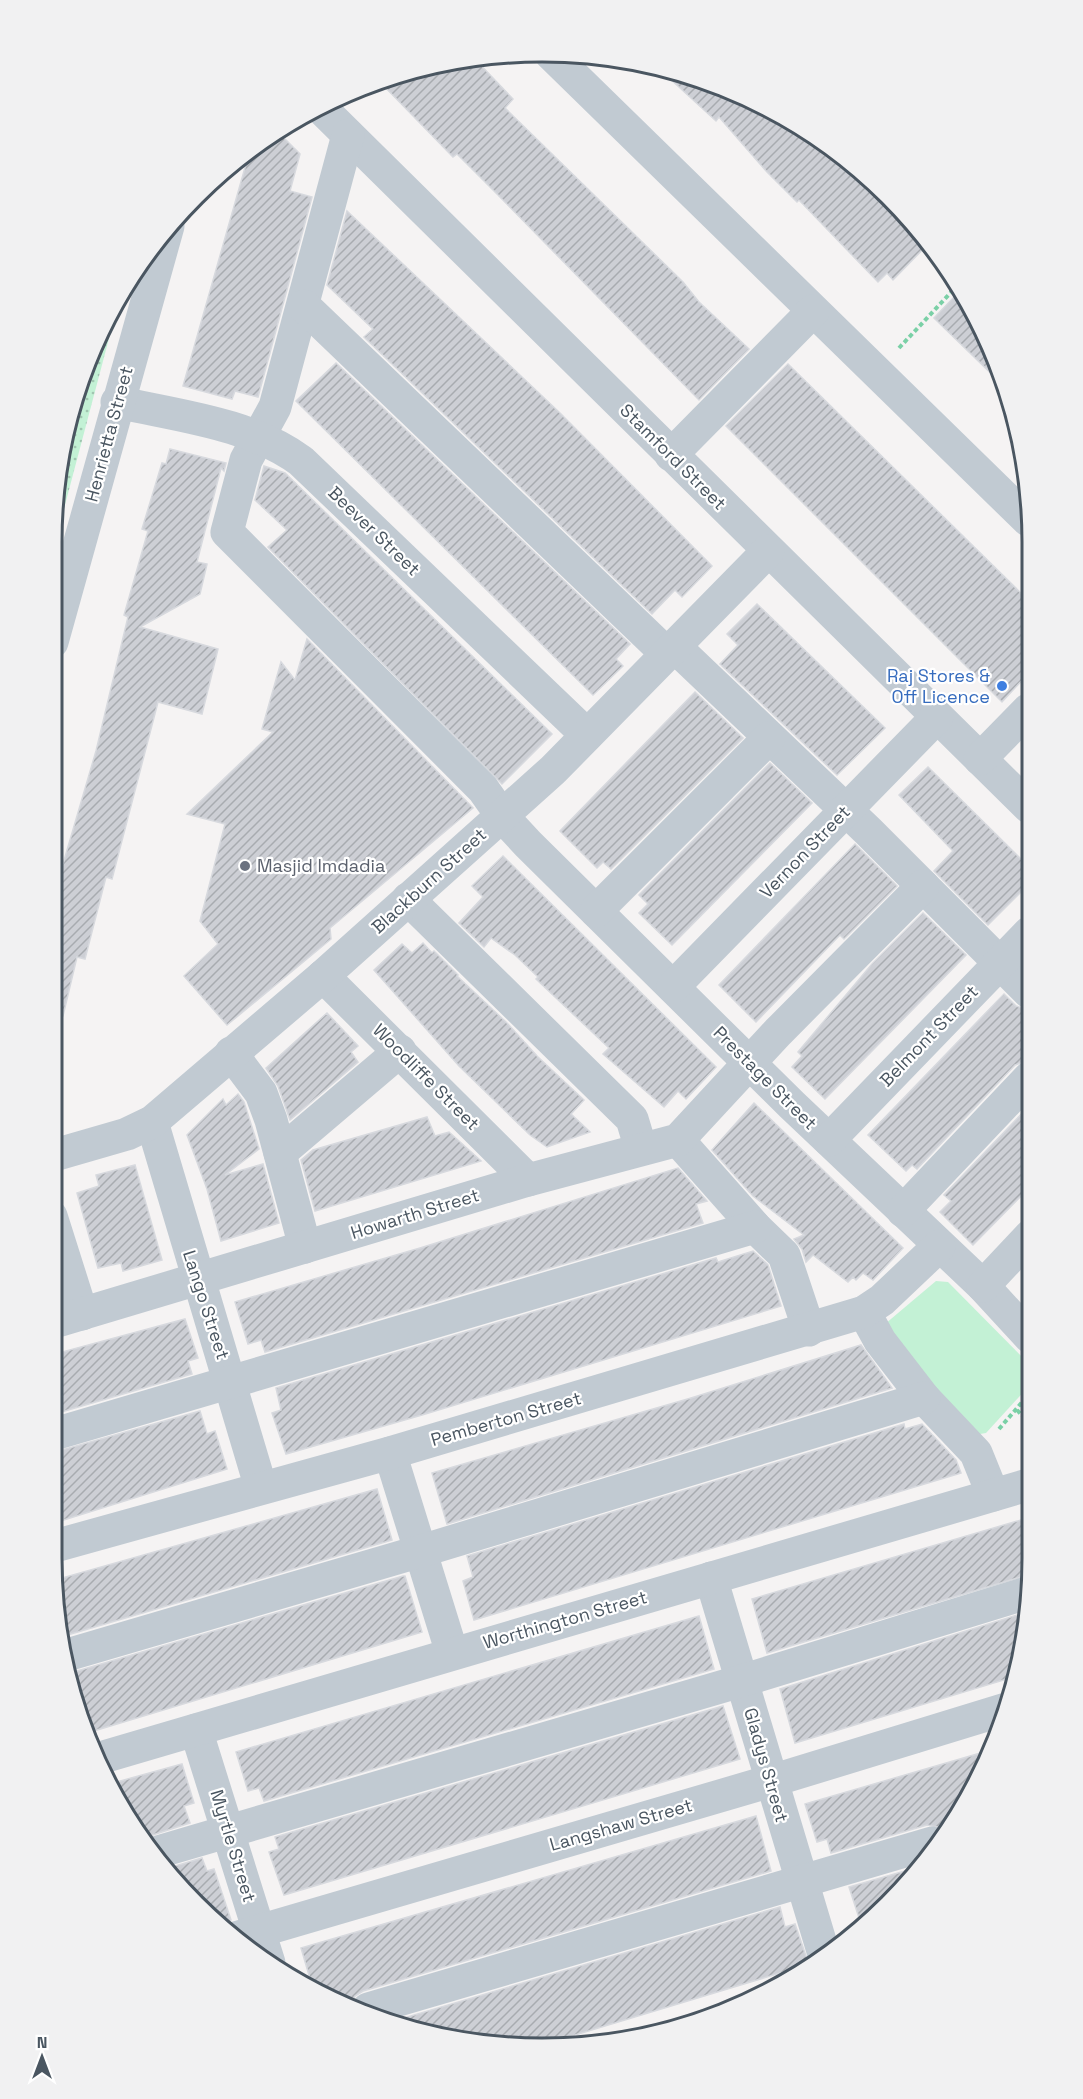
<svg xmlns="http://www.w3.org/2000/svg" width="1083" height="2099" viewBox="0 0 1083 2099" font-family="'Space Grotesk',sans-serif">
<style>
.green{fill:#c3f1d5}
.park{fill:url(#park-dots)}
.building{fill:url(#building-hatch);stroke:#d7d9de;stroke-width:1.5}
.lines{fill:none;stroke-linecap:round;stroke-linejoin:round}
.path{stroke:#7ad0a6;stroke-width:4;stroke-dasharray:4.5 3;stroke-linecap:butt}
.minor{stroke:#c1cad2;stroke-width:33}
.shop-dot{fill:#3f7fe0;stroke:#fff;stroke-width:2}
.worship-dot{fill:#6b7280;stroke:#fff;stroke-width:2}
.labels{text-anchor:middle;stroke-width:4.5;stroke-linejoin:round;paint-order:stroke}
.street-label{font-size:18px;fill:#4a5661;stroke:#fff}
.shop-label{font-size:18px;fill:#366cbe;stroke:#fff;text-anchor:end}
.worship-label{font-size:18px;fill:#5b616d;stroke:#fff;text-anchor:start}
.rim{fill:none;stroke:#4a5661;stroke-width:3}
</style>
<defs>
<pattern id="park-dots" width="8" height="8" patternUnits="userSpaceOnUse" patternTransform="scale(1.5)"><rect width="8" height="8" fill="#c3f1d5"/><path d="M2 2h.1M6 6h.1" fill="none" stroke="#a0c6b0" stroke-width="1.8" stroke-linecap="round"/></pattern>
<pattern id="building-hatch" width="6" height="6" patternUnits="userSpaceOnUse" patternTransform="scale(1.5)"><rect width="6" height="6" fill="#cdcfd5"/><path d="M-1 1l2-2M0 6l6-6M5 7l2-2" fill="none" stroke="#a8abb0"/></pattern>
</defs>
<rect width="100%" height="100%" fill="#f5f3f3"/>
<polygon class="green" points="936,1281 948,1282 1030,1365 1029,1386 986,1433 974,1435 885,1324"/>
<path class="park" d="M121 293 52 554C52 463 73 371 121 293Z"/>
<g class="building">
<polygon points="472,56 513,99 505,108 683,282 699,302 749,349 699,400 498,195 457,154 453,157 378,80 432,66 440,68 446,62"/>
<polygon points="656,66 759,102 865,172 930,242 893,280 887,273 878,282 799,200 797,202 767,172 719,117 716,121"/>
<polygon points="277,131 300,154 290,191 312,197 258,397 235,391 232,399 183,386 250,150"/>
<polygon points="347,211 560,413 712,566 682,597 675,590 652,614 364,337 373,329 327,285"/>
<polygon points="959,292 995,354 1003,385 934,318"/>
<polygon points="336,363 630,644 616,659 623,666 593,695 296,401"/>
<polygon points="788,364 1028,600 1028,674 1002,702 726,426"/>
<polygon points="170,449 226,463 224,471 221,468 197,562 207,564 200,594 140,627 218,649 202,714 158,702 112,879 106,877 85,959 77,957 63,1016 52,1015 52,879 58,881 96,751 128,617 124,615 148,531 142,529 162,463 166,464"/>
<polygon points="264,466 285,473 552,734 502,784 268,547 287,530 255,500"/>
<polygon points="757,604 885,728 837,775 720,664 738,645 727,634"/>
<polygon points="307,639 473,808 330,928 331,939 227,1025 184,976 218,944 200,921 225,824 187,814 273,732 262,729 281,662 295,680"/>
<polygon points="695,692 743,738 611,869 603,862 597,868 560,831"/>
<polygon points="770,763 812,803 672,945 639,913 648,904 639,895"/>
<polygon points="928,767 1029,867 1029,884 988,925 934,871 953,851 899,795"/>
<polygon points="855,844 897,886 844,939 840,935 756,1022 719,985"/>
<polygon points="503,856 716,1067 686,1099 678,1091 664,1107 603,1054 609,1048 536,979 538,977 515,955 491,938 484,947 459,923 483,897 472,886"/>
<polygon points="923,913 966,955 825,1099 792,1067 802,1056 798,1052 872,964"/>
<polygon points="423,943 432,953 434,951 458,975 457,976 507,1023 538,1057 584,1100 571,1114 590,1132 547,1147 530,1135 459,1066 374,970 402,944 412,953"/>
<polygon points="1004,994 1016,1006 1029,1010 1029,1060 1015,1065 917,1169 912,1165 906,1171 868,1135"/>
<polygon points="327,1013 358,1046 351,1052 358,1062 290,1120 278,1086 266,1068"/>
<polygon points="238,1094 244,1102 259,1149 225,1175 263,1164 279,1223 221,1241 207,1189 187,1135 223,1099 226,1105"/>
<polygon points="754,1103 903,1248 873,1280 863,1273 856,1280 853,1277 848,1282 813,1255 806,1262 802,1249 794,1239 804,1235 753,1196 712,1150"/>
<polygon points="1030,1105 1030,1187 973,1245 940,1212 951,1201 944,1195"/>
<polygon points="427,1117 435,1136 449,1132 481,1161 315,1211 301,1160 313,1150"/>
<polygon points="135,1165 162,1260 123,1271 121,1263 98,1268 77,1193 99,1186 96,1175"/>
<polygon points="678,1168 707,1201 696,1204 703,1223 265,1352 261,1340 248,1344 235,1302 420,1248"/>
<polygon points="753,1251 768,1265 781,1306 422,1415 286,1454 272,1413 281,1410 276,1388 716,1258 718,1262"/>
<polygon points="185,1319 198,1358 188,1361 192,1374 51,1415 51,1355"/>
<polygon points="861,1345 892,1388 447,1524 432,1473 691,1398"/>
<polygon points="200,1411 207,1434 215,1431 227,1469 51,1524 51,1453"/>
<polygon points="904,1424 905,1429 922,1424 956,1460 961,1473 474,1620 463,1581 473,1577 467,1556"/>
<polygon points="377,1489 392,1540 64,1636 55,1580"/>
<polygon points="1031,1517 1031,1574 767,1653 752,1599"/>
<polygon points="403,1576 405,1576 422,1632 87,1733 77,1715 70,1673"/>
<polygon points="1027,1612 1017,1676 795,1743 780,1689"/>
<polygon points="699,1616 714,1669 264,1801 259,1788 248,1791 236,1752"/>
<polygon points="723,1706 740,1759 284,1895 269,1852 279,1849 275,1837"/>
<polygon points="991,1750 982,1774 943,1828 927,1825 831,1853 827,1839 817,1842 805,1804"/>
<polygon points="182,1764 194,1803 184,1806 190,1823 143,1838 113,1783"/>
<polygon points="756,1816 771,1871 363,1991 355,1996 351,2003 313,1989 301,1948"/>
<polygon points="202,1858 207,1871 214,1869 231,1920 220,1928 165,1869"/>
<polygon points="915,1868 889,1904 861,1924 849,1887"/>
<polygon points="780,1907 785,1927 795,1924 808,1962 800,1967 552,2042 445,2038 397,2020"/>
</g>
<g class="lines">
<g class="path">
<polyline points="899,348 956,287"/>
<polyline points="1017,1410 1030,1424"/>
<polyline points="999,1429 1030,1393"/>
</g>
<g class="minor">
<polyline points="550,53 1028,520"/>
<polyline points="319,106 1029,807"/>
<polyline points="348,135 275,407 246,460 227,532 483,789 502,816 528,844 792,1105 983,1286 1030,1337"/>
<polyline points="304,306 666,653"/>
<path d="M117 402C179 416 249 423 301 461L587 735"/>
<polyline points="671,455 813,311"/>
<polyline points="52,642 168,226"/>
<polyline points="674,646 868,831 1029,992"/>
<polyline points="980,759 1028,710"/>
<polyline points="408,899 632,1119 641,1149"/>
<polyline points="596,911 769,738"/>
<polyline points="323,976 528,1180"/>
<polyline points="673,987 937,717"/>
<polyline points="231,1053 261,1093 271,1120 305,1247"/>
<polyline points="152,1122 261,1488"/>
<polyline points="678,1140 755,1227 784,1255 809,1330"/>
<polyline points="829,1140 1029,933"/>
<polyline points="280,1153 400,1051"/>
<polyline points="51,1156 127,1134 152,1122 323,976 553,770 768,551"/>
<polyline points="903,1211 1029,1078"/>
<polyline points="51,1216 82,1314"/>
<polyline points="983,1286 1030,1236"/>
<polyline points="864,1312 880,1341 924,1398 976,1453 993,1495"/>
<polyline points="51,1323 528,1180 678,1140 778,1032 923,886"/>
<polyline points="51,1435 755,1227"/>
<polyline points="390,1453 452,1653"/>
<polyline points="51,1547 390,1453 864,1312 882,1300 939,1246"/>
<polyline points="711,1578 823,1951"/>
<polyline points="67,1655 421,1551 924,1398"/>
<polyline points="196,1730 269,1963"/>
<polyline points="100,1758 1031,1484"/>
<polyline points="151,1854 741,1681 1030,1592"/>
<polyline points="235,1938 771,1781 1006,1709"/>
<polyline points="368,2009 932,1843"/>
</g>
</g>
<circle class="shop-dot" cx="1002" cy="686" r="6"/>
<circle class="worship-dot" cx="245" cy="866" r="6"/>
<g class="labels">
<g class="street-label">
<text transform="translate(109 434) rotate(-75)" y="6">Henrietta Street</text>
<text transform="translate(673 457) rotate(45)" y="6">Stamford Street</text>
<text transform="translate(374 531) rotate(44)" y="6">Beever Street</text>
<text transform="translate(805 852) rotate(-46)" y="6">Vernon Street</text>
<text transform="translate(429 881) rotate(-42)" y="6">Blackburn Street</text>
<text transform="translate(929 1036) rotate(-46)" y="6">Belmont Street</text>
<text transform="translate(426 1077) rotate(45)" y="6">Woodliffe Street</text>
<text transform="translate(765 1078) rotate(45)" y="6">Prestage Street</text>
<text transform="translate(415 1214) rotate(-17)" y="6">Howarth Street</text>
<text transform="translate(206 1305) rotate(72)" y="6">Lango Street</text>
<text transform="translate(506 1419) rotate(-16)" y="6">Pemberton Street</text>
<text transform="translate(565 1620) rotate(-16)" y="6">Worthington Street</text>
<text transform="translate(766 1765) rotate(74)" y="6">Gladys Street</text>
<text transform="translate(621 1825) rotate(-16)" y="6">Langshaw Street</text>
<text transform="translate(233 1846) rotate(73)" y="6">Myrtle Street</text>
</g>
<g class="shop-label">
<text x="990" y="682">Raj Stores &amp;<tspan x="990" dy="21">Off Licence</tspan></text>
</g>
<g class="worship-label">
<text x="257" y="872">Masjid Imdadia</text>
</g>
</g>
<path d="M0 0H1083V2099H0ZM542 62H542A480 480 0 0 1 1022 542V1558A480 480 0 0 1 542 2038H542A480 480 0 0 1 62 1558V542A480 480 0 0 1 542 62Z" fill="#f1f1f2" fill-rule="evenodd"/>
<path class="rim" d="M542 62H542A480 480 0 0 1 1022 542V1558A480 480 0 0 1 542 2038H542A480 480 0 0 1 62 1558V542A480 480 0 0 1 542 62Z"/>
<g transform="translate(42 2057)" stroke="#ffffff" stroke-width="4.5" paint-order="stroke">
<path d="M0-4.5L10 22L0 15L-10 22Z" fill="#4a5661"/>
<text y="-9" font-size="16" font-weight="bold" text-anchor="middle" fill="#4a5661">N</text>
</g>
</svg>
